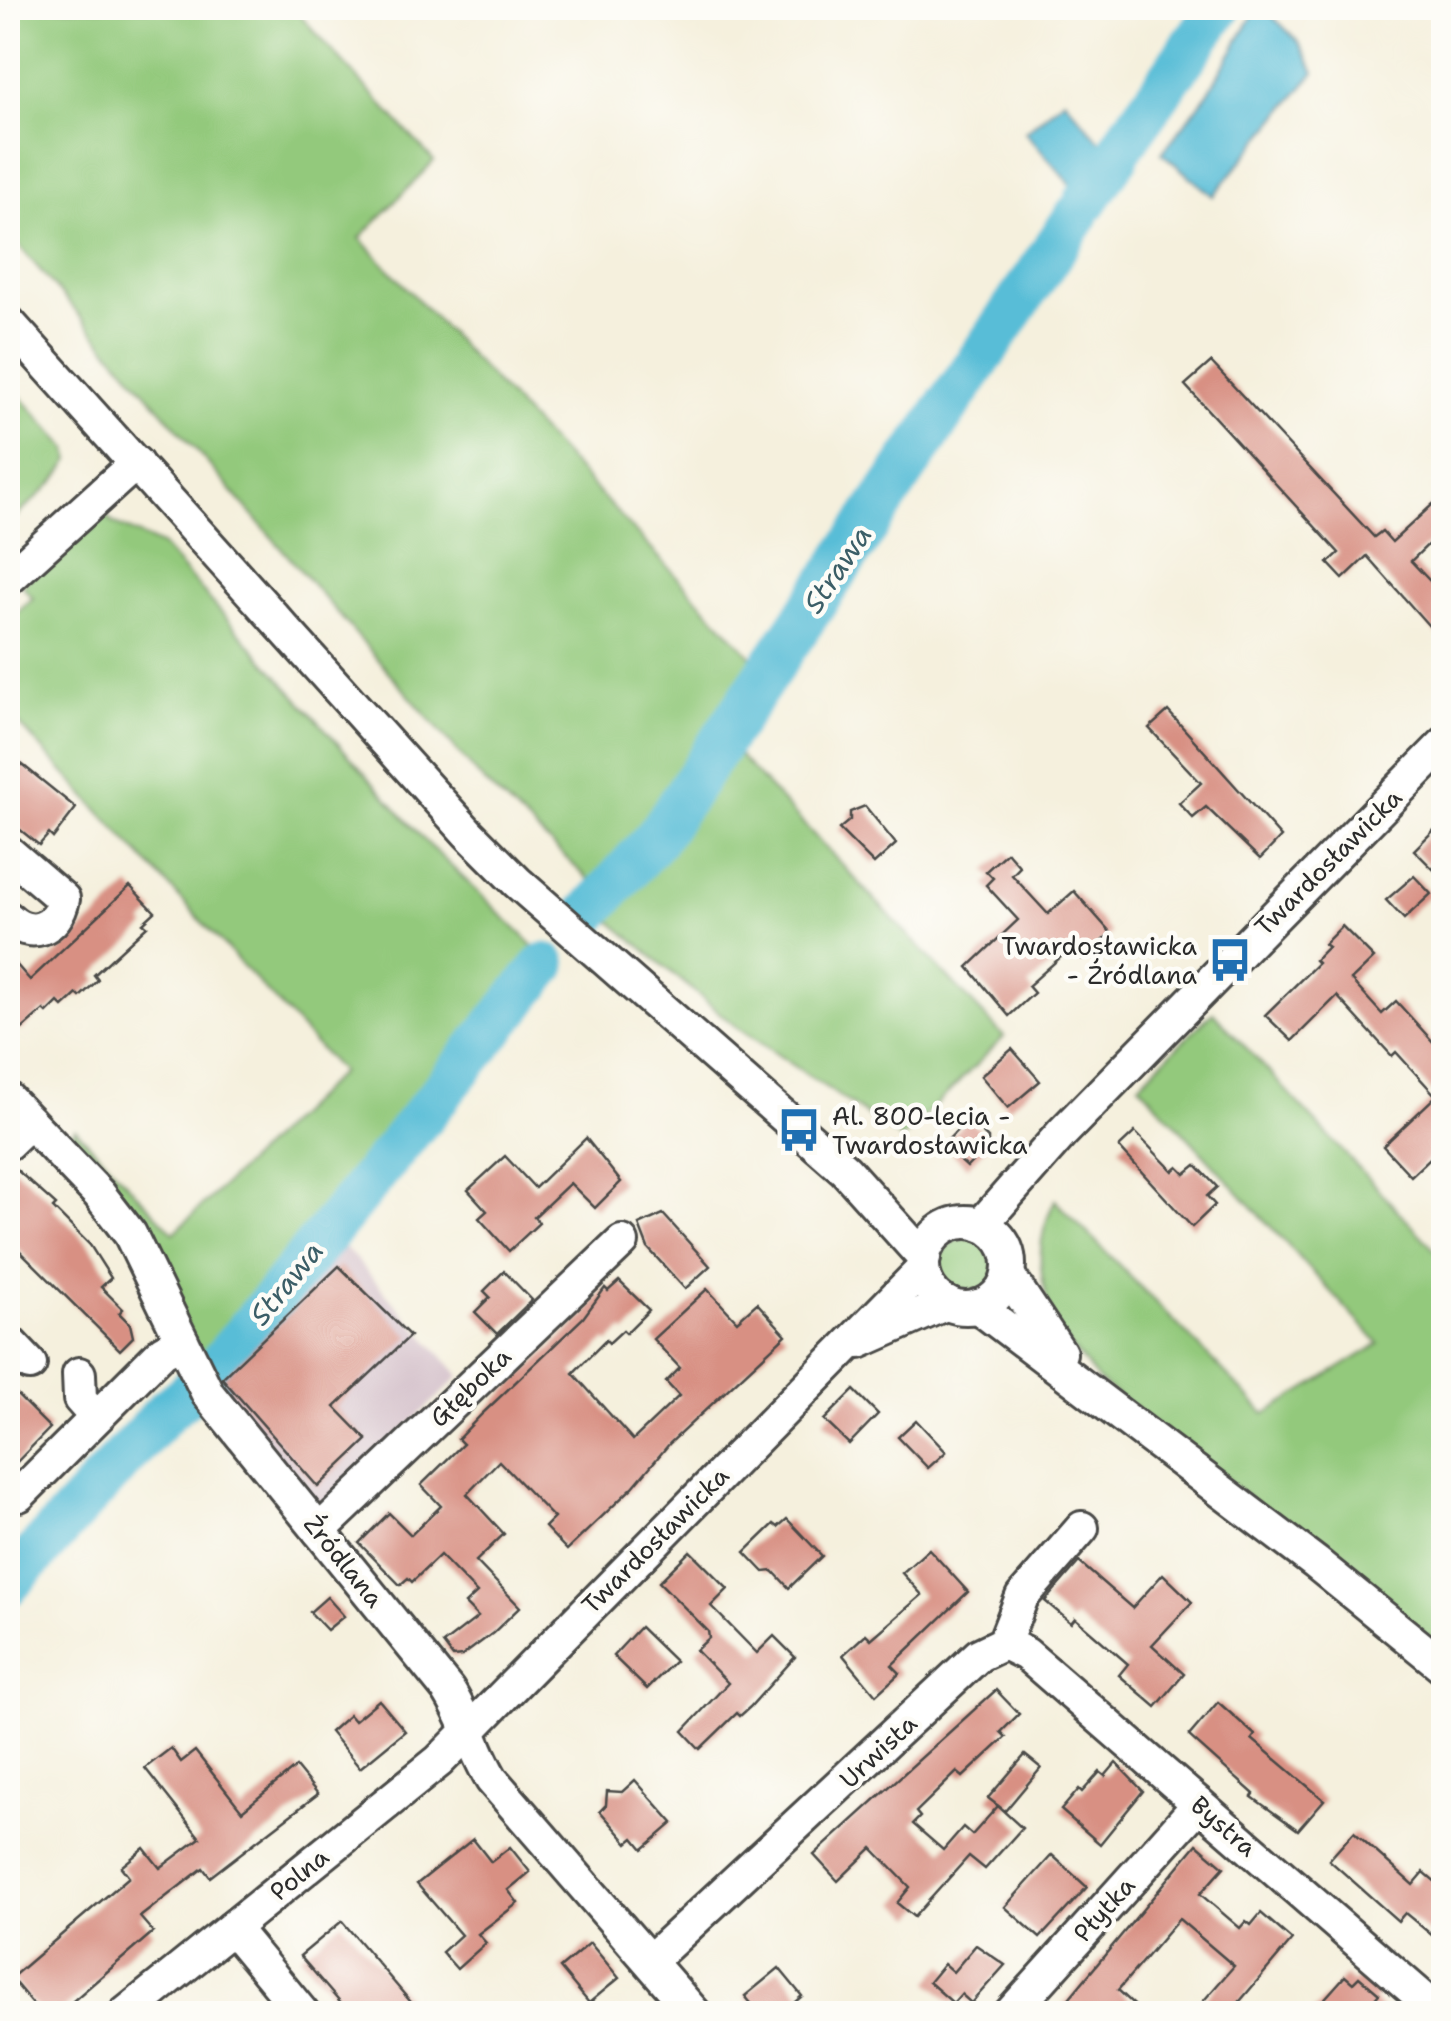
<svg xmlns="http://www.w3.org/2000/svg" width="1451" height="2021" viewBox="0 0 1451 2021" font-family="'Shantell Sans',sans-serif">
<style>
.industrial{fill:#d2bdc8}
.green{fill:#93c97c;stroke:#5f7a54;stroke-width:2.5}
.water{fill:#59bdd7;stroke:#427481;stroke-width:2.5}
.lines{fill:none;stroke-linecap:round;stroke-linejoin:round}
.river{stroke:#59bdd7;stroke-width:45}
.building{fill:#d89083}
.minor-casing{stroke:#494946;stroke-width:38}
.minor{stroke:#fff;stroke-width:32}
.labels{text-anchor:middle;stroke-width:9;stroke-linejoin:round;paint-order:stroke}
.street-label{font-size:25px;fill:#2b2b2b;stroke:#fdfcf7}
.poi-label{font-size:25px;fill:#2b2b2b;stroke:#fdfcf7;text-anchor:end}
.water-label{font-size:28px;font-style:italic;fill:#3b5e67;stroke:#fdfcf7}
</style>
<rect width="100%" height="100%" fill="#fdfcf7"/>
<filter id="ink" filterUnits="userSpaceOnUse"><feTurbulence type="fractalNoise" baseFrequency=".01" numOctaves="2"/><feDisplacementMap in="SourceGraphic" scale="20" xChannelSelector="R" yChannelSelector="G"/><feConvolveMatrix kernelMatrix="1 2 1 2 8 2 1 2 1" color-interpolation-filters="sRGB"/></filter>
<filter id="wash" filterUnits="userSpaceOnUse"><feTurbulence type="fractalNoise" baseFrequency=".0048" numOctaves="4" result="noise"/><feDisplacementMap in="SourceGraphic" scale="40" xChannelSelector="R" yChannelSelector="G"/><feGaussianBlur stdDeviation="2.25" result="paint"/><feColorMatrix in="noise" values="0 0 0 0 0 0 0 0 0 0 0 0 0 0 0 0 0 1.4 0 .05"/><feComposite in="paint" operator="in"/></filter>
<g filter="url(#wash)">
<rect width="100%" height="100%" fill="#f5f0dd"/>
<polygon class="industrial" points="336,1237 460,1376 318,1511 213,1381"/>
<g class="green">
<polygon points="8,8 293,8 434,161 360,238 756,661 650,822 593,883 484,782 8,233"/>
<polygon points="8,383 68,449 70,460 55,481 8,524"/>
<polygon points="103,511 113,523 161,545 426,842 538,950 204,1360 67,1139 75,1129 174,1233 341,1072 8,712 8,620 33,598 22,585"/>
<polygon points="730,746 1004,1037 902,1139 734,1025 601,913 632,879"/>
<path d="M1213 1012 1443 1259V1650L1099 1381 1048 1319 1051 1314C1038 1272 1035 1240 1055 1200L1265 1414 1379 1344 1139 1084Z"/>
<circle cx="968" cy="1267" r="29"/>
</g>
<g class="water">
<polygon points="1257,8 1264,8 1298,41 1315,72 1213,196 1162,153 1208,93"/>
<polygon points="1064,99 1106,148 1075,189 1025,132"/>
</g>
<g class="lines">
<g class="river">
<polyline points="1124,143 1219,8"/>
<polyline points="1086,201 1118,154"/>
<polyline points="587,915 656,838 1077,215"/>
<polyline points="8,1584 168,1409 213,1373 545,965"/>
</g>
</g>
<g id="blocks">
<g class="building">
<polygon points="1211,362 1374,537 1382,531 1392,542 1433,504 1444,516 1444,529 1411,561 1444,596 1444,643 1367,556 1343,579 1328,563 1339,553 1185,385"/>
<polygon points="1168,711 1281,837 1260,859 1206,807 1193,818 1179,803 1201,783 1149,728"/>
<polygon points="8,753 76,808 53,838 49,834 39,845 8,820"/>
<polygon points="865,806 896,844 874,864 839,829 850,820 850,812"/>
<polygon points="1444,820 1444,880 1414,850"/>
<polygon points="1007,852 1020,867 1012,875 1048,914 1074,891 1111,933 1082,959 1072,947 1028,986 1034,993 1009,1016 968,967 1018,920 986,885 993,878 986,871"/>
<polygon points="1414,876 1431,894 1404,919 1386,900"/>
<polygon points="130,886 155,912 143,923 147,926 94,975 98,980 80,997 77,994 63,1007 58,1002 47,1013 44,1010 20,1031 8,1017 8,955 30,980"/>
<polygon points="1342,926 1374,958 1351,980 1382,1014 1396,1001 1444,1054 1444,1145 1411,1176 1383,1146 1436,1096 1396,1052 1392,1056 1337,996 1292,1041 1265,1015 1318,963 1315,960 1328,947 1324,944"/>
<polygon points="1012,1049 1040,1081 1008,1108 981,1076"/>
<polygon points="968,1119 988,1138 988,1145 967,1167 943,1145"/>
<polygon points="1135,1132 1173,1171 1178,1167 1185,1174 1196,1165 1217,1187 1207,1196 1215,1205 1192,1227 1119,1147"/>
<polygon points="586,1138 621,1182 595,1208 570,1183 534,1217 539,1223 509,1251 479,1218 487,1211 468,1190 505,1156 535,1188"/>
<polygon points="8,1162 56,1205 53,1208 90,1245 111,1278 101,1287 123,1309 119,1313 130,1324 133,1337 120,1350 8,1239"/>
<polygon points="663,1214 710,1266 685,1289 648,1248 639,1225"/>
<polygon points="339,1266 410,1336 335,1407 367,1440 318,1487 222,1378"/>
<polygon points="504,1271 532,1300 497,1334 475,1312 490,1297 484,1291"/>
<polygon points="619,1281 649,1310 626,1333 623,1330 609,1343 606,1340 573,1373 633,1440 679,1396 666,1382 680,1368 653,1339 707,1289 737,1321 757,1303 786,1335 670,1443 633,1487 567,1550 545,1527 554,1518 499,1461 467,1494 504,1534 476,1561 520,1607 493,1633 462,1656 453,1657 443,1644 478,1617 465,1604 477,1593 440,1555 412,1582 408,1578 400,1585 359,1543 389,1513 411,1535 441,1506 421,1485 463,1444 458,1439 482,1414 583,1318 605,1288 608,1291"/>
<polygon points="8,1386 50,1428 8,1471"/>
<polygon points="854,1390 878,1414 849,1444 824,1420"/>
<polygon points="916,1420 946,1452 928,1468 898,1437"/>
<polygon points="787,1519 822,1556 789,1588 773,1571 764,1572 745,1552 774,1524 778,1527"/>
<polygon points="929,1549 968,1592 892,1665 900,1673 876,1695 843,1655 866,1634 871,1639 922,1595 902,1573"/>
<polygon points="690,1551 728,1589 711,1606 757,1653 774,1636 795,1657 750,1707 740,1716 737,1713 700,1749 683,1731 728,1683 696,1650 709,1638 708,1631 659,1582"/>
<polygon points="1079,1562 1132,1608 1163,1574 1192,1602 1152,1645 1184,1674 1156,1707 1119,1675 1128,1664 1075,1618 1071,1623 1045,1601"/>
<polygon points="327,1597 344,1616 327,1630 310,1612"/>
<polygon points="640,1627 675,1661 647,1689 613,1656"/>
<polygon points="996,1690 1019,1714 1001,1732 1006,1737 963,1777 957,1772 916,1812 920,1817 913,1824 943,1850 963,1827 972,1835 998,1806 1022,1828 985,1869 969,1856 914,1917 897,1903 910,1887 872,1848 838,1881 814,1855"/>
<polygon points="379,1700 405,1731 360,1768 330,1732 349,1715 354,1721"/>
<polygon points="1218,1702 1255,1735 1252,1739 1324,1800 1298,1830 1252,1797 1254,1794 1189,1736"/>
<polygon points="171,1748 181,1762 195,1751 242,1811 296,1767 318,1794 210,1877 203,1868 140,1917 153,1932 58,2014 41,2014 11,1978 129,1877 121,1867 144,1848 160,1868 200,1838 145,1768"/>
<polygon points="1025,1755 1041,1768 1005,1811 988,1798"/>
<polygon points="1116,1763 1143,1791 1100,1844 1061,1810 1079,1789 1082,1792 1100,1772 1105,1776"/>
<polygon points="635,1780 673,1823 643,1849 634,1838 628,1843 600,1811 606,1805 607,1791 622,1792"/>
<polygon points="1354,1832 1413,1885 1424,1872 1444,1889 1444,1945 1405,1913 1398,1921 1329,1860"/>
<polygon points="473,1839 491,1862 510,1847 530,1872 508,1890 518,1903 478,1934 486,1943 457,1969 442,1952 461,1935 417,1884"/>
<polygon points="1197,1844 1224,1867 1200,1894 1240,1928 1246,1921 1251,1925 1261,1913 1292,1940 1229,2014 1192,2014 1234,1966 1179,1919 1118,1990 1144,2014 1056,2014"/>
<polygon points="1052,1855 1087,1887 1040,1938 1005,1907"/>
<polygon points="342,1921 358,1940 421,2014 350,2014 300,1956"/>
<polygon points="590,1943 619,1978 589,2003 560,1968"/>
<polygon points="976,1945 1005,1965 971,2003 961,1994 953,2003 929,1982 944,1964 953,1972"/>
<polygon points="779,1968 802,1996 781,2014 760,2014 745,1996"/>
<polygon points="1345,1976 1353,1983 1359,1977 1379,1994 1373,2001 1387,2014 1311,2014"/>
</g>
</g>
</g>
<g filter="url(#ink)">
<use href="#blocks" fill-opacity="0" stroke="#494946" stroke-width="2.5"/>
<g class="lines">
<g class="minor-casing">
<g id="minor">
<polyline points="8,322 468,833 517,882 845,1170 924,1258"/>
<polyline points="8,579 136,463"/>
<path d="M8 852 63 899C57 930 30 939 8 918"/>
<path d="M8 1099 99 1194 130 1234 208 1394 448 1690C467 1719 474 1751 492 1780L695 2014"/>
<polyline points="8,1143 30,1122"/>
<circle cx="966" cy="1265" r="43"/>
<polyline points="981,1225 1062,1133 1444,744"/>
<polyline points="1008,1275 1060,1353"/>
<polyline points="977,1306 1316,1563 1444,1667"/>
<polyline points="8,1341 30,1364"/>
<polyline points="859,1342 947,1303"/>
<polyline points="79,1374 80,1399 96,1417"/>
<polyline points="19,1495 163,1351 182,1341"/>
<polyline points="319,1531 622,1242"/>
<polyline points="1004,1643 1026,1654 1441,2014"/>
<polyline points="232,1928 303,2014"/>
<polyline points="651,1960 979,1655 1004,1643 1022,1597 1082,1528"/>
<polyline points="125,2014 439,1761 923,1269"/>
<polyline points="1010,2014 1199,1804"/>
</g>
</g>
<use href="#minor" class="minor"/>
</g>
</g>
<defs>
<g id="bus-bare" transform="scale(3.45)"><path d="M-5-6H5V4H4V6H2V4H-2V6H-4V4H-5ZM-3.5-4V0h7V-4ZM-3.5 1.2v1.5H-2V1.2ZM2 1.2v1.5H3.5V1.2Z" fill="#1f6fb2" stroke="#fdfcf7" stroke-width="2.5" paint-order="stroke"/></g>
</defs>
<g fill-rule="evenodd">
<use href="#bus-bare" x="1230" y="960"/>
<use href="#bus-bare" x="799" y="1130"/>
</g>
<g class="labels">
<g class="street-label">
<text transform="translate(1328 862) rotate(-45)" y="9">Twardosławicka</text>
<text transform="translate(470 1387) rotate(-44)" y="9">Głęboka</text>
<text transform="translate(655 1540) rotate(-45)" y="9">Twardosławicka</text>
<text transform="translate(344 1561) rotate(51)" y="9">Źródlana</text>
<text transform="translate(878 1751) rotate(-43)" y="9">Urwista</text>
<text transform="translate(1224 1826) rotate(41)" y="9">Bystra</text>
<text transform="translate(299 1874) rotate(-39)" y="9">Polna</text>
<text transform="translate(1104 1909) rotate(-48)" y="9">Płytka</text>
</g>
<g class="poi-label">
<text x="1197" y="955">Twardosławicka<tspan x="1197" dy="29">- Źródlana</tspan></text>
<text x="832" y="1125" text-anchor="start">Al. 800-lecia -<tspan x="832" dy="29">Twardosławicka</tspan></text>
</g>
<g class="water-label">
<text transform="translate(837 569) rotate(-56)" y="10">Strawa</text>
<text transform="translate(286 1283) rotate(-51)" y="10">Strawa</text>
</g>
</g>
<rect width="1451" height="2021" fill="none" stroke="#fdfcf7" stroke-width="40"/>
</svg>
